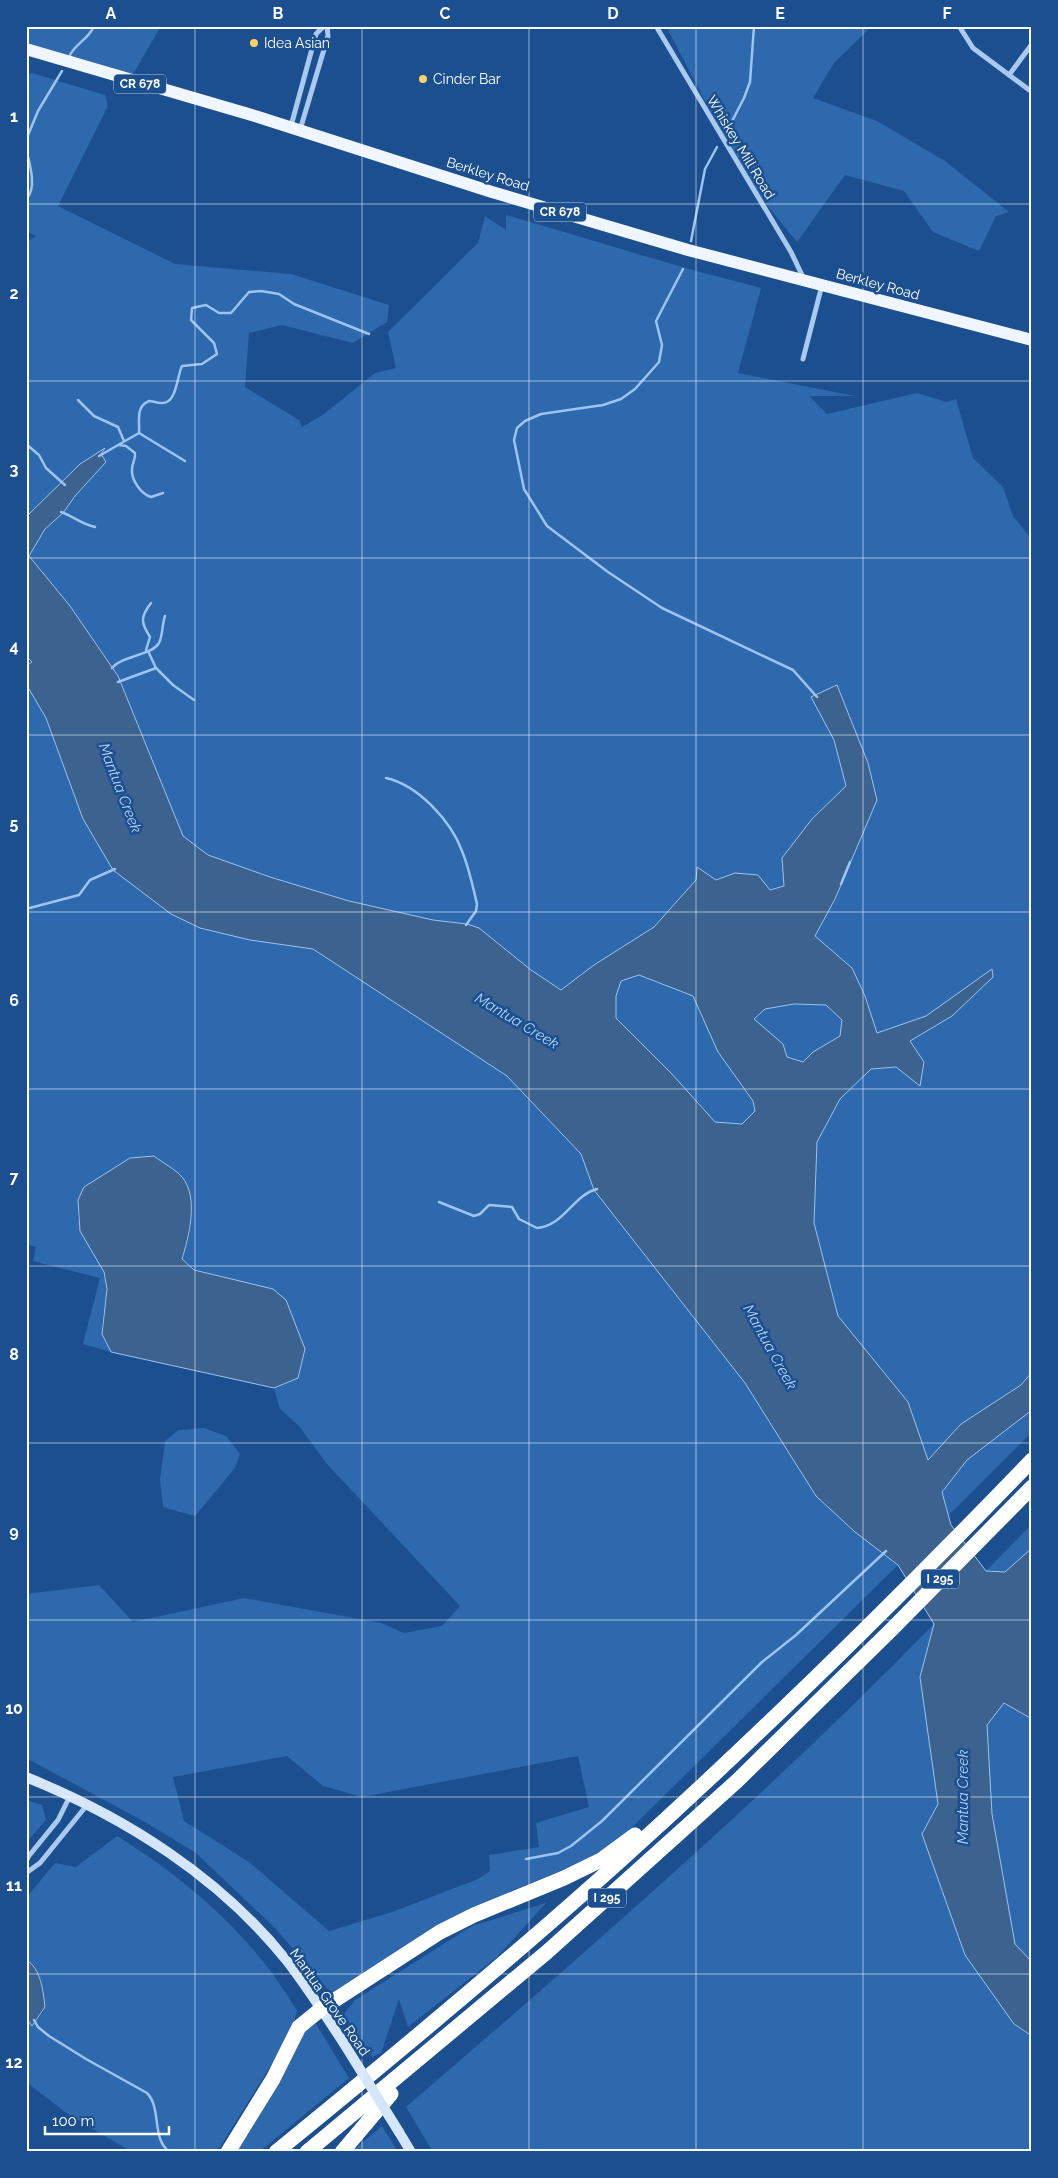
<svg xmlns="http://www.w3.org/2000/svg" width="1058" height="2178" viewBox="0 0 1058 2178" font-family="Raleway,sans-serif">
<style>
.green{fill:#2e69ad;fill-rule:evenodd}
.water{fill:#3c6290;stroke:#9cc4f0;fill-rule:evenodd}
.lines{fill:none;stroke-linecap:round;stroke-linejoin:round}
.stream{stroke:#9cc4f0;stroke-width:2.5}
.street{stroke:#a9c9ee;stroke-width:5}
.secondary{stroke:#d6e6fa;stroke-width:10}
.primary{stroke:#f0f6ff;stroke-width:12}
.highway{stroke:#fff;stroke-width:15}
.secondary-bridge{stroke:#d6e6fa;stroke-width:10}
.grid{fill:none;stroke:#fff;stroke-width:1;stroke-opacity:0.55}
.poi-dot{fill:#ffd166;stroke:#1b4f8f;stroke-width:2}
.labels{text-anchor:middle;stroke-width:5;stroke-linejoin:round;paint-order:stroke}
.shield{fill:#1b4f8f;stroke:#bbcadd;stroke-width:1}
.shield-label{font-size:12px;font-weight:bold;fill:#fff}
.poi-label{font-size:14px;fill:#fff;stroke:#1b4f8f;text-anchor:start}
.street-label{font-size:14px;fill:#fff;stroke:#1b4f8f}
.water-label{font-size:15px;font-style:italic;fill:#b5d3f5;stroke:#1b4f8f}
.neatline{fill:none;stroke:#fff;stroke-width:2}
.grid-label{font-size:16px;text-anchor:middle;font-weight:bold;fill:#fff}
</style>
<rect width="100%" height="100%" fill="#1b4f8f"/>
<g class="green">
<polygon points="26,26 161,26 132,76 28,45"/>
<polygon points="666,26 872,26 834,63 813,98 877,121 945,161 1009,212 996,216 979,251 933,232 904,191 845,175 797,242 745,178"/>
<polygon points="32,73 105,95 108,106 58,206 175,264 291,274 389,305 387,322 353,343 282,325 249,333 245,387 299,420 302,427 324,414 375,373 396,368 388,332 478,243 485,216 506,230 506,215 689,269 761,288 738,373 855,396 809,396 827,414 917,393 947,402 956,399 973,458 1003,487 1013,516 1032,540 1032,1372 1021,1385 961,1424 928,1461 908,1402 838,1316 814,1223 817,1142 840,1099 871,1069 896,1067 920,1085 909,1041 952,1016 991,970 926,1016 877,1034 865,996 852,968 815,936 835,899 877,800 837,685 812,698 834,740 846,786 812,819 782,858 784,886 770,890 735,873 716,880 696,880 654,927 595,965 561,990 531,970 479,928 467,924 433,920 349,901 270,877 208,855 183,836 118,676 70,606 28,555 45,529 63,513 75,496 106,462 101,454 104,450 80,464 26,517 26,243 36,236 26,231 26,75"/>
<path d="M26 684 46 718 83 819 250 940 313 949 507 1076 581 1154 594 1190 745 1383 816 1496 855 1532 898 1565 608 1851 490 1900 331 1993 274 1927 196 1853 145 1822 26 1758V1594L99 1585 133 1622 244 1598 381 1623 404 1633 442 1626 460 1606 327 1464 299 1426 280 1409 274 1388 298 1378 231 1279 194 1269 182 1259C191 1236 198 1199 183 1178 177 1170 162 1163 154 1156L84 1187C64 1232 99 1245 106 1282 109 1299 101 1315 102 1332 102 1338 108 1346 111 1352L83 1344 100 1278 33 1261 36 1247 26 1244ZM287 1756 323 1786 362 1797 578 1756 589 1807 536 1823 539 1847 489 1855 490 1871 478 1879 392 1912 329 1931 249 1862 184 1821 173 1777Z"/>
<polygon points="639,975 693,996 736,1078 753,1101 756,1111 742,1124 715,1123 671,1073 616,1017 616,996 621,981"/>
<polygon points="794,1004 826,1005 842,1020 840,1036 813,1052 803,1062 787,1057 754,1019 765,1009"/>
<polygon points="1032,1410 1032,1432 949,1515 942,1492 967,1460"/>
<polygon points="204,1428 226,1436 240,1454 235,1468 195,1516 163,1507 160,1480 165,1441 179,1430"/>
<polygon points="1032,1524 1032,1548 1005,1572 986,1571"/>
<path d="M934 1624 920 1677 938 1804 922 1834 1013 2024 1032 2036V2152H433L406 2107C586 1952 767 1795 934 1624Z"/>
<polygon points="1004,1703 1032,1719 1032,1962 1015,1945 991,1814 987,1725"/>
<polygon points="26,1800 42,1805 46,1820 26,1843"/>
<path d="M117 1836C188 1880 254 1937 297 2011L291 2033 217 2152H132L69 2115 26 2082V2018L32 2026 44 2011V1999L39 1975 26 1960V1898L55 1863 76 1867Z"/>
<polygon points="546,1903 497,1957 408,2027 399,1999 381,2053 372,2057 344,2014 355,2000 472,1926"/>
<polygon points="316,2024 349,2078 259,2152 232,2152 304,2031"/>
<polygon points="382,2126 398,2152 351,2152"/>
</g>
<g class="water">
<path d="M105 448 101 454 106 462 75 496 63 513 45 529 29 556 70 606 118 676 183 836 208 855 270 877 349 901 433 920 467 924 479 928 531 970 561 990 594 965 654 927 696 880 697 867 716 880 735 873 758 875 770 890 784 886 782 858 812 819 846 786 834 740 811 697 837 685 868 763 877 800 835 899 815 936 852 968 865 996 877 1033 926 1016 992 969 993 977 952 1016 910 1041 924 1062 920 1086 896 1067 871 1069 840 1099 817 1142 814 1223 838 1316 908 1402 928 1460 961 1424 1021 1385 1032 1372V1410L967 1460 942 1492 951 1525 986 1571 1005 1572 1032 1548V1719L1004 1703 987 1725 992 1814 1015 1944 1032 1962V2036L1014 2024 965 1955 922 1834 938 1804 920 1677 934 1624 898 1565 855 1532 816 1496 745 1383 594 1190 581 1154 507 1076 313 949 250 940 200 928 171 914 113 870 83 819 46 718 26 684V666L32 662 26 656V517L80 464ZM639 975 693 996 718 1052 753 1101 755 1111 742 1124 715 1122 671 1073 616 1018V996L621 981ZM794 1004 826 1005 842 1020 840 1036 813 1052 803 1062 787 1057 783 1044 754 1019 765 1009Z"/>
<path d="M154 1156C163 1163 175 1169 182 1177 199 1197 189 1237 182 1259L194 1270 273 1289 286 1300 305 1349 298 1378 274 1388 111 1352 102 1334 107 1289 104 1272 80 1231 78 1200 84 1187 130 1158Z"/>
<path d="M26 1960C41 1968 43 1991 45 2007L32 2026 26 2018Z"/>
</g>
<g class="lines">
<g class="stream">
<path d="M70 55C76 43 89 39 94 26"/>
<polyline points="728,129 744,98 750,82 754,26"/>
<polyline points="26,140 38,111 62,71"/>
<path d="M26 149C29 161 38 189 26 199"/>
<polyline points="691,241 705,169 717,147"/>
<polyline points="683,269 656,321 662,345 659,362 635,389 621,399 603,405 541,414 525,421 517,428 514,440 524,489 547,526 608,572 662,608 793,670 817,697"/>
<polyline points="78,400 94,416 118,427 124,441"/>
<path d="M139 433C140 421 135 407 149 401 154 401 156 403 161 403 177 405 177 375 182 366L202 364 217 354 214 343 191 320 192 308 206 305 219 313H231L249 292 261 291 279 294 294 304 369 334"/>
<polyline points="139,433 185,461"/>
<polyline points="26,444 39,455 46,468 65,485"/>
<path d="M119 445 126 446 135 453C136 459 132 463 132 469 131 480 141 494 151 497L163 493"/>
<polyline points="99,456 139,433"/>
<path d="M61 512C73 516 81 524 95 527"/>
<path d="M146 650 150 637C141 623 140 617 151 603"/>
<polyline points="148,651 156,668 173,685 194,700"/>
<path d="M112 668C123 655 151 656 159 643 163 635 162 624 165 616"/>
<polyline points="118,682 156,668"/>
<path d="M386 778C418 785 451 821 462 851 469 868 473 887 477 904L476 911 466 925"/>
<polyline points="841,884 850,862"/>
<polyline points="26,909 79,895 90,880 115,869"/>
<path d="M439 1202 474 1216 480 1214 489 1205 512 1207 519 1219 537 1228C564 1226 573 1195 597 1189"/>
<polyline points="526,1859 558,1853 571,1846 602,1821 762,1662 796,1635 886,1551"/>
<path d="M34 2020 38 2027 49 2036 86 2059 147 2093C162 2108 151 2140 170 2152"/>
</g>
<g class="street">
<polyline points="656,26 791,252 803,277"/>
<polyline points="959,26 973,48 1032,92"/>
<polyline points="1009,75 1032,44"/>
<polyline points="291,126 316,34 324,26"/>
<polyline points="300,130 328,36 327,26"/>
<polyline points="803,359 822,285"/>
<polyline points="26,1862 28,1857 58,1820 70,1796"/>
<polyline points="26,1873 40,1863 87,1805"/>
</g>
<g class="secondary">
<path d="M26 1777C125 1817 220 1877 287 1961 307 1987 325 2015 343 2042"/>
<polyline points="399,2132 411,2152"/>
</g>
<polyline class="primary" points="26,49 255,116 492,192 688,250 1032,340"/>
<g class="highway">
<polyline points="228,2152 273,2079 299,2027 321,2009 440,1932 474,1915 564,1878 601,1860 635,1835"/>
<path d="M276 2152C394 2056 510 1960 622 1859 764 1731 900 1597 1032 1460"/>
<polyline points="307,2152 547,1952 737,1781 892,1629 1032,1487"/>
<polyline points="342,2152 391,2094"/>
</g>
<polyline class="secondary-bridge" points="343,2042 399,2132"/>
</g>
<path class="grid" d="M195 26V2152M362 26V2152M529 26V2152M696 26V2152M863 26V2152M26 204H1032M26 381H1032M26 558H1032M26 735H1032M26 912H1032M26 1089H1032M26 1266H1032M26 1443H1032M26 1620H1032M26 1797H1032M26 1974H1032"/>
<g class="poi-dot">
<circle cx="254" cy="43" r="5"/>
<circle cx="423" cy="79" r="5"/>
</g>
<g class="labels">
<g class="shield">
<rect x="114" y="74.5" width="52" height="19" rx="4"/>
<rect x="534" y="202.5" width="52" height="19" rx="4"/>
<rect x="921" y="1569.5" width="38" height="19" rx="4"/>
<rect x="588" y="1888.5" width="38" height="19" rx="4"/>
</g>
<g class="shield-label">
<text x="140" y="88">CR 678</text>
<text x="560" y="216">CR 678</text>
<text x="940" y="1583">I 295</text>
<text x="607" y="1902">I 295</text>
</g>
<g class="poi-label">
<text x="264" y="48">Idea Asian</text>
<text x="433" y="84">Cinder Bar</text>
</g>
<g class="street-label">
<text transform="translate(741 147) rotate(59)" y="5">Whiskey Mill Road</text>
<text transform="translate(488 174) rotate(17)" y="5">Berkley Road</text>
<text transform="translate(878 284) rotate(15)" y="5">Berkley Road</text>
<text transform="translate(330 2002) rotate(55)" y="5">Mantua Grove Road</text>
</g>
<g class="water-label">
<text transform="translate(120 788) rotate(69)" y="5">Mantua Creek</text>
<text transform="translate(517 1021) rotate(31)" y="5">Mantua Creek</text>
<text transform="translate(770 1347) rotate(61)" y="5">Mantua Creek</text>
<text transform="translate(963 1797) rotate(-90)" y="5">Mantua Creek</text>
</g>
</g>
<rect width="1058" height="2178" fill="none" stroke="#1b4f8f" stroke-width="55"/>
<path d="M45 2126v8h124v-8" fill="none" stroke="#ffffff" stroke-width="2.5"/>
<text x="52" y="2126" font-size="15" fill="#ffffff" stroke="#1b4f8f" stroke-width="4" paint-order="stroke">100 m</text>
<rect x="28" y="28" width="1002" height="2122" class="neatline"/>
<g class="grid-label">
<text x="111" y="19">A</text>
<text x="278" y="19">B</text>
<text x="445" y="19">C</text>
<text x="613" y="19">D</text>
<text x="780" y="19">E</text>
<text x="947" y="19">F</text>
<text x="14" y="122">1</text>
<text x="14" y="299">2</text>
<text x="14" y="475">3</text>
<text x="14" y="652">4</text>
<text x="14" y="829">5</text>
<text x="14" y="1006">6</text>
<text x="14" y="1183">7</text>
<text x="14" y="1360">8</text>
<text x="14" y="1537">9</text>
<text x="14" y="1714">10</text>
<text x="14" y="1891">11</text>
<text x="14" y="2068">12</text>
</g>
</svg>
